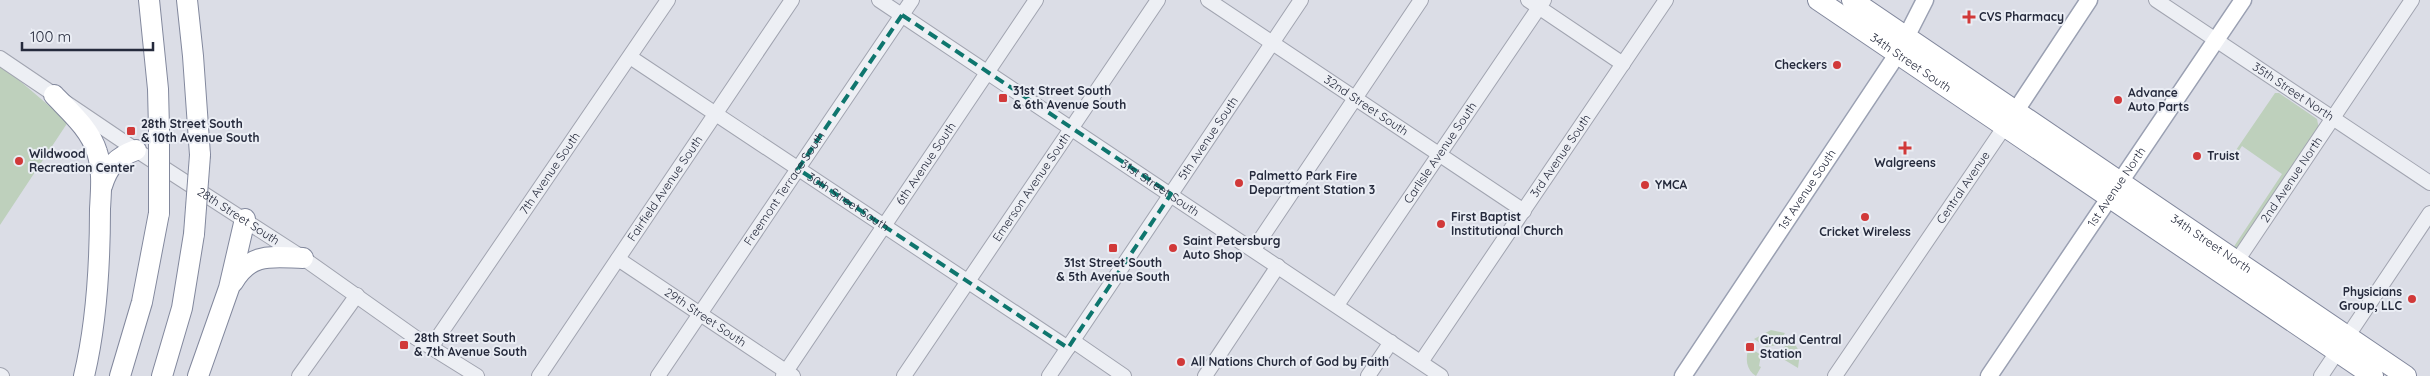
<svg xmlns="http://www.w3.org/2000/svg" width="2430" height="376" viewBox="0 0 2430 376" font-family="Quicksand,sans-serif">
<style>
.green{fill:#bed0bc}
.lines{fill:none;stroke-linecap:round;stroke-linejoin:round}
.minor-casing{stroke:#a1a4b0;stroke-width:16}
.major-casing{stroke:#9aa0b2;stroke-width:19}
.highway-casing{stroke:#82889d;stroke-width:22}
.minor{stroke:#edeff4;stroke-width:14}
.major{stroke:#fff;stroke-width:16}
.highway{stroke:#fff;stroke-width:20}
.highway-bridge-casing{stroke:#82889d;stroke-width:22;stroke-linecap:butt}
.highway-bridge{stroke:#fff;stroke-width:20}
.marked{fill:none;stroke:#0f766e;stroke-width:4;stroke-dasharray:10 6;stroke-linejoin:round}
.poi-dot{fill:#d13939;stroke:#eaedf4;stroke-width:2}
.labels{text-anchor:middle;stroke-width:4;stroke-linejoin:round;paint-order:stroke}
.poi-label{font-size:12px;font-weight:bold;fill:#252a3c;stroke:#eaedf4;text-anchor:start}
.street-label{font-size:12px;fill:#252a3c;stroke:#eaedf4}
</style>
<rect width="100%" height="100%" fill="#dbdde6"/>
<g class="green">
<polygon points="0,61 6,69 68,122 0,225"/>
<polygon points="2275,93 2279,93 2317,119 2319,129 2237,250 2233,248 2282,174 2242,146 2236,155 2234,153"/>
<polygon points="1771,330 1785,333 1777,345 1766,347 1754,339"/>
<polygon points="1791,337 1800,353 1798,368 1783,359 1785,350 1783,349"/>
<path d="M1749 347 1761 355 1759 366 1761 367 1756 376C1746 370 1745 358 1749 347Z"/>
</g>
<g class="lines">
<g class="minor-casing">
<g id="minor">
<path id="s1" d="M879 0 1441 376"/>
<path id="s2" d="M1208 0 1524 211"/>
<polyline points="1528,0 1623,64"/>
<path id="s3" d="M2156 0 2430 183"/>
<path id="s4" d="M630 57 1068 348"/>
<path id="s5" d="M0 58 136 150 303 258 416 338 477 376"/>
<polyline points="1254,249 1421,0"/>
<path id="s6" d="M618 259 793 376"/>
<path id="s7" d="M2237 261 2412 0"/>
<path id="s8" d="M1337 305 1544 0"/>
<polyline points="1073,341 1124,376"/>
<path id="s9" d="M432 346 668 0"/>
<path id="s10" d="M1421 362 1666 0"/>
<polyline points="0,375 2,376"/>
<polyline points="299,376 357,295"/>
<path id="s11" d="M539 376 792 0"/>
<path id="s12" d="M658 376 912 0"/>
<path id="s13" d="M783 376 1036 0"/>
<path id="s14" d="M904 376 1158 0"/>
<path id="s15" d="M1049 376 1301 0"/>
<polyline points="1205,376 1278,266"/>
<polyline points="1368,376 1391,342"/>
<path id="s16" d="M1835 376 2005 126"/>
<polyline points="2321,376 2430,213"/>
</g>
</g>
<g class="major-casing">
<g id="major">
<polyline points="2009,121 2089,0"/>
<path id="s17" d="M1683 376 1898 53 1925 0"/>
<path id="s18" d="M1989 376 2243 0"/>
</g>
</g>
<g class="highway-casing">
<g id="highway">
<polyline points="149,0 158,89 159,129"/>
<polyline points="187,0 193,56 200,155"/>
<path id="s19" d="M1818 0 2373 376"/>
<path id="s20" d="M1852 0 2406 376"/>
<path d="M54 95C70 112 90 129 97 152 103 170 101 191 100 209 100 265 97 322 84 376"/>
<path d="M102 186C108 166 117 157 136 150"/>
<path d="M233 282C251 252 271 257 303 258"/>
<polyline points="120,376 142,302 159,213"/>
<polyline points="162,376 182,308 194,234"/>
<polyline points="198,376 229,288 245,219"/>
</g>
</g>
<use href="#minor" class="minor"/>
<use href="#major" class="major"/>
<use href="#highway" class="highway"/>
<g class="highway-bridge-casing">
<g id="highway-bridge">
<polyline points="159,129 159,213"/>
<polyline points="194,234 200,155"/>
</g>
</g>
<use href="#highway-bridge" class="highway-bridge"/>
</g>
<path class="marked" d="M902 15 1171 194 1068 348 798 169Z"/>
<g class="poi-dot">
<path d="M1966.5 9.5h5v5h5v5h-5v5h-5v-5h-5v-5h5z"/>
<circle cx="1837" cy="65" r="5"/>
<rect x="998" y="93" width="10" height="10" rx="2.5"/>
<circle cx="2118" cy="100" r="5"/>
<rect x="126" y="126" width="10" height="10" rx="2.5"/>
<path d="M1902.5 140.5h5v5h5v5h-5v5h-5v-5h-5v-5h5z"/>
<circle cx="2197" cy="156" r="5"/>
<circle cx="19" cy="161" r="5"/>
<circle cx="1239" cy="183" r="5"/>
<circle cx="1645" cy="185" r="5"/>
<circle cx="1865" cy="217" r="5"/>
<circle cx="1441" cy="224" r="5"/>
<rect x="1108" y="243" width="10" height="10" rx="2.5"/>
<circle cx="1173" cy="248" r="5"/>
<circle cx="2412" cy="299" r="5"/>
<rect x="399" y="340" width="10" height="10" rx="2.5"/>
<rect x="1745" y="342" width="10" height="10" rx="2.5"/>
<circle cx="1181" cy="362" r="5"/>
</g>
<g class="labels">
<g class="poi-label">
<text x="1979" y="21">CVS Pharmacy</text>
<text x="1827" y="69" text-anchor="end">Checkers</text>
<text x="1013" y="95">31st Street South<tspan x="1013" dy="14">&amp; 6th Avenue South</tspan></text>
<text x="2128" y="97">Advance<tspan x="2128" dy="14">Auto Parts</tspan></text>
<text x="141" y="128">28th Street South<tspan x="141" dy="14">&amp; 10th Avenue South</tspan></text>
<text x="29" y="158">Wildwood<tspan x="29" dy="14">Recreation Center</tspan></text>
<text x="2207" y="160">Truist</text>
<text x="1905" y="167" text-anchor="middle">Walgreens</text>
<text x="1249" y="180">Palmetto Park Fire<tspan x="1249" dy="14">Department Station 3</tspan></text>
<text x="1655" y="189">YMCA</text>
<text x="1451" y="221">First Baptist<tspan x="1451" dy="14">Institutional Church</tspan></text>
<text x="1865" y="236" text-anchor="middle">Cricket Wireless</text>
<text x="1183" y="245">Saint Petersburg<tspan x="1183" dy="14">Auto Shop</tspan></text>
<text x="1113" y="267" text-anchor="middle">31st Street South<tspan x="1113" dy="14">&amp; 5th Avenue South</tspan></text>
<text x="2402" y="296" text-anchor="end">Physicians<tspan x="2402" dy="14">Group, LLC</tspan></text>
<text x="414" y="342">28th Street South<tspan x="414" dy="14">&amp; 7th Avenue South</tspan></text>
<text x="1760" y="344">Grand Central<tspan x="1760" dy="14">Station</tspan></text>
<text x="1191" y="366">All Nations Church of God by Faith</text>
</g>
<g class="street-label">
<text dy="4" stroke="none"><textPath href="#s19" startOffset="112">34th Street South</textPath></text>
<text dy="4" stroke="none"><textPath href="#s3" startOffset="165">35th Street North</textPath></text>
<text dy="4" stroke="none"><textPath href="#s2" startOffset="190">32nd Street South</textPath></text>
<text dy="4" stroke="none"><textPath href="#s15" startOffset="286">5th Avenue South</textPath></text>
<text dy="4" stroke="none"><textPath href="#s8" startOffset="184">Carlisle Avenue South</textPath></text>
<text dy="4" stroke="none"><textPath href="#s10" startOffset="249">3rd Avenue South</textPath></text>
<text dy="4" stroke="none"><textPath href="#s13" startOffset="256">6th Avenue South</textPath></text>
<text dy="4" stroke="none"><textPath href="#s9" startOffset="209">7th Avenue South</textPath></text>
<text dy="4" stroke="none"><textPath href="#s7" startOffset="98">2nd Avenue North</textPath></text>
<text dy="4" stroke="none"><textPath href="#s1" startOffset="338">31st Street South</textPath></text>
<text dy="4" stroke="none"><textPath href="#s18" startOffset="228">1st Avenue North</textPath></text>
<text dy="4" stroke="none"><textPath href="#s11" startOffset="226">Fairfield Avenue South</textPath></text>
<text dy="4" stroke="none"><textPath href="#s12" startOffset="226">Freemont Terrace South</textPath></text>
<text dy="4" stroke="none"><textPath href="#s14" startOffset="228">Emerson Avenue South</textPath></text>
<text dy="4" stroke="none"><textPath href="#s16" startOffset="228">Central Avenue</textPath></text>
<text dy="4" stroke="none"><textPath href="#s17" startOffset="224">1st Avenue South</textPath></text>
<text dy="4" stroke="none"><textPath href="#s4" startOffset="262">30th Street South</textPath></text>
<text dy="4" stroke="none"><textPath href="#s5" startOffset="286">28th Street South</textPath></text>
<text dy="4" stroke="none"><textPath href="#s20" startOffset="434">34th Street North</textPath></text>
<text dy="4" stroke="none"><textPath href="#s6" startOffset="105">29th Street South</textPath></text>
</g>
</g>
<path d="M22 42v8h131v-8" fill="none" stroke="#252a3c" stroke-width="2.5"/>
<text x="30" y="42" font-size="15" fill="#252a3c" stroke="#eaedf4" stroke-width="4" paint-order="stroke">100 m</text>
</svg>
